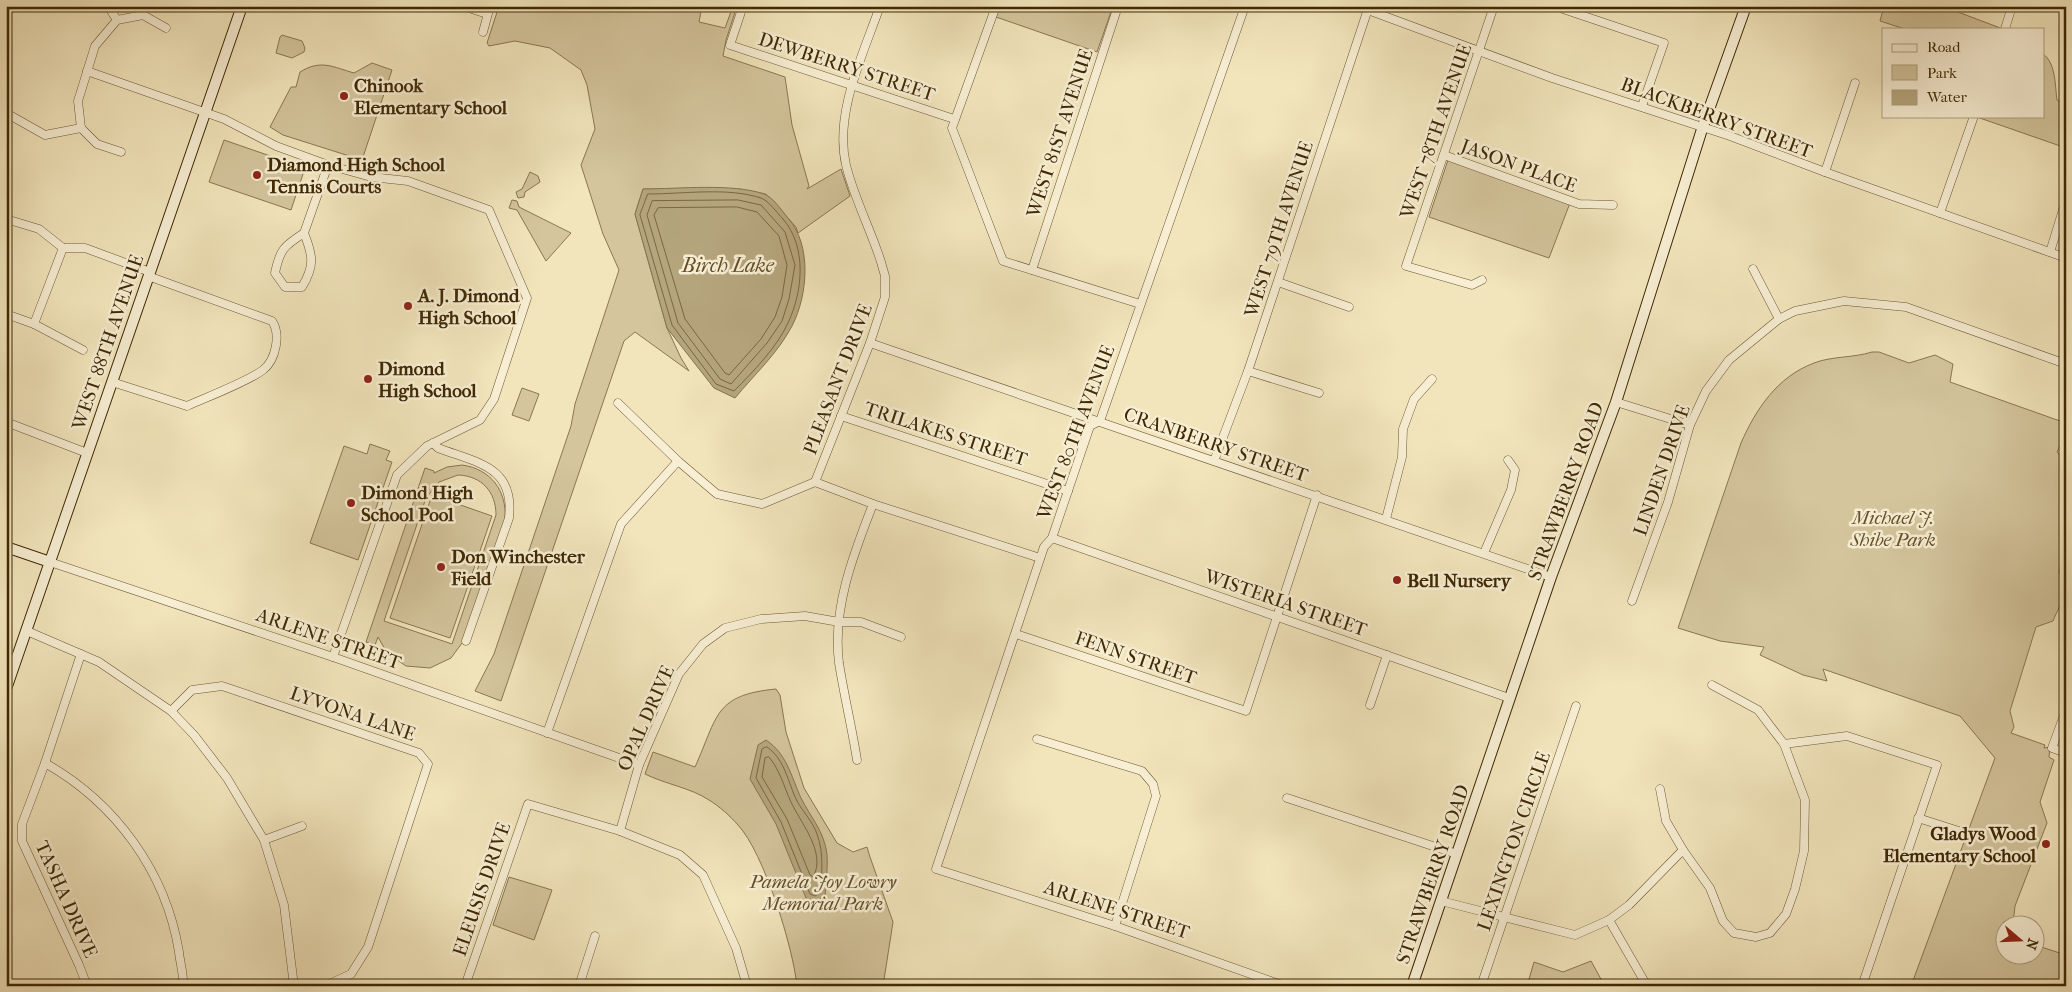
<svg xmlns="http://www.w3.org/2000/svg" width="2072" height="992" viewBox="0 0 2072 992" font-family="'IM FELL French Canon',serif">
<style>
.green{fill:#d4c59d;stroke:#8a7750;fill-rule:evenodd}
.water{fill:#b5a57d;stroke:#86734d}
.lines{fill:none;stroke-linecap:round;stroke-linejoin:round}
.shore{stroke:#7a6740;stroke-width:1}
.street-casing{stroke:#6c5832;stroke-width:9}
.secondary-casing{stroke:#3f2904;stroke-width:12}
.street{stroke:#f7eed3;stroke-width:8}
.secondary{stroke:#f7eed3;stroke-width:10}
.poi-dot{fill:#8f2418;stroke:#f7eed3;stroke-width:2}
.labels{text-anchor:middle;stroke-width:5;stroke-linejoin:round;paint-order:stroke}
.street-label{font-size:19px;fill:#3f2904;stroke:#f7eed3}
.poi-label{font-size:19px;font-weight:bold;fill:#3f2904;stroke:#f7eed3;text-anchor:start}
.park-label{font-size:19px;font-style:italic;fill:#64502a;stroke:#f7eed3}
.water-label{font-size:20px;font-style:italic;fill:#624e28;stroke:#f7eed3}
</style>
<rect width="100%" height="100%" fill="#f2e5bc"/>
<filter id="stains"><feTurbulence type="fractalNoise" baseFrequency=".004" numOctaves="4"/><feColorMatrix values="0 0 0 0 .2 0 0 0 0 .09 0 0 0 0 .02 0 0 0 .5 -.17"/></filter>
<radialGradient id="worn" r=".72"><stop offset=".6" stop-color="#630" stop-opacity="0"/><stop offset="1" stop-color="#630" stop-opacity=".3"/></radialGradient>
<g class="green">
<polygon points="499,6 655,6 657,8 660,6 702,6 699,22 725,28 733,6 737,6 726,40 723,56 785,77 792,125 809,186 807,189 841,169 850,196 798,233 796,227 766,194 739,189 643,189 635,214 667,328 681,358 689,371 635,332 624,341 501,701 475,691 494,654 571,426 575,404 619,270 603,234 581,165 595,129 587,85 581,70 550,48 515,41 489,46 487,43"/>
<polygon points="1000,6 1113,6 1097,52 996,17"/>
<polygon points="1884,6 1942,6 2003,29 1905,29 1880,21"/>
<polygon points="282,35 302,41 305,48 304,52 292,58 276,53 280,37"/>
<path d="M2043 54C2056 63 2055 86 2057 100L2066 106V148L1974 116H2043Z"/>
<path d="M372 63 392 70 362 160 283 135 270 127 291 87H296L300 72C321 59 333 67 354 73Z"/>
<polygon points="224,140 305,168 291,210 209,182"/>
<polygon points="1448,160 1570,203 1549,258 1429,217"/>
<polygon points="530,172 538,176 540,182 525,192 524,197 518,198 516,192 522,189"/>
<polygon points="512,200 517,201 519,207 571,233 546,261 517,210 509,208"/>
<path d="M1872 352H1879L1909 363 1935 355 1953 364 1950 382 2060 421 2066 419V433L2057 452 2066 461V539L2059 572C2072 591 2061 601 2053 621L2036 627 2010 711 2014 727 2011 733 2045 745 2044 748 2050 747 2049 757 2054 760 2040 802 2047 823 2015 906 2013 924H2004V954H2034L2035 945 2066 955V986H1911L1995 758 1960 716 1823 669 1827 681 1803 675 1760 655 1764 647 1720 641 1678 628 1741 443C1756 409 1777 377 1814 363 1832 356 1853 358 1872 352Z"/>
<polygon points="522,388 539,394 529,421 512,415"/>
<polygon points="370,444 390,451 386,460 392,462 358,560 310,543 344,446 367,454"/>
<path d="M462 465C491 469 507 491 505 519L465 639 451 658 430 668 406 666 387 653 378 637 375 645 366 642 425 468 434 471V473L447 467ZM458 475C482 476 496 492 496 515L452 644 384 621 426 498 439 482Z"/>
<polygon points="432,495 492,516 450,638 390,618"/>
<path d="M776 689 780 695 786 732 804 788 837 843 853 852 867 847 870 857 893 922 883 986H797C793 947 764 853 738 825 730 816 719 806 709 800 691 788 665 784 645 774L653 752 695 767C718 716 714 695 776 689Z"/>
<polygon points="509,877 552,890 534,940 493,925"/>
<polygon points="1591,961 1602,981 1601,986 1596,986 1588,980 1527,986 1534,962 1563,972"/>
</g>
<g class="water">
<path d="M643 189C678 189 732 183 764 194 773 197 782 211 788 218 812 245 808 295 792 326 778 353 754 375 735 398L714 388 667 328 635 214Z"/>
<path d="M766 740C787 754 791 776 801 798 811 818 824 831 827 854 828 867 826 882 825 896L815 903 806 898 776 824 750 779 758 745Z"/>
</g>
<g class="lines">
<g class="shore">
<path d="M648 194C684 194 727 187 761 198 769 201 777 213 783 219 807 247 803 291 788 323 777 347 753 372 734 391L716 384 672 325 640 215Z"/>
<polygon points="738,200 761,205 785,232 795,265 789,299 782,321 767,343 731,384 720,379 678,323 647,215 652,201"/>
<polygon points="737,207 757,212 779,236 787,265 782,297 775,317 761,339 729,375 725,373 685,319 654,215 658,208"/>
<path d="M767 747C785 759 788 783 797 801 803 812 813 822 817 834 824 853 822 874 820 893L815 896 810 894 781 822 756 778 762 749Z"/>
<path d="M769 757C780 770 784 787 791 802 800 822 827 853 813 877L810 875 787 819 762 777 765 758Z"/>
</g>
<g class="street-casing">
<g id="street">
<polyline points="108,6 117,20"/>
<polyline points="463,6 487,14"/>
<polyline points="743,6 730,45 954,119"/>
<polyline points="996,6 952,128 1003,261 1140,304"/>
<polyline points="1245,6 1100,421 1090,426 1052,538 1044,547 936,869 1115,926 1285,986"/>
<polyline points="1357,6 1552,78 1730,136 1825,172 2066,258"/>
<polyline points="1563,9 1664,43 1642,106"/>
<polyline points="2005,29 2012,6"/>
<polyline points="483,32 490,6"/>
<polyline points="87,71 224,119 276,146 328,165 371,177 408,181 489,210 527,298 494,399 480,420 427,446 397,475 333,657"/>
<polyline points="6,113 45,135 81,128"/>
<polyline points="121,152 97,144 81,128 78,101 95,46 117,20 143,15 166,28"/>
<polyline points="1444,155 1579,204 1613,205"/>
<polyline points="1825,172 1855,83"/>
<polyline points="1940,213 1974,116"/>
<polyline points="6,219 39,229 63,248"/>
<path d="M304 233C284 246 280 249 275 273L285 287H302C315 265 313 256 304 233L328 165"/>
<polyline points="63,248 85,248 150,272"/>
<polyline points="2050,252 2066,200"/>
<polyline points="1753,269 1779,319"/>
<polyline points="1032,270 1118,6"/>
<polyline points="1482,280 1472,285 1406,266 1494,6"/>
<polyline points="1278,282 1349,307"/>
<polyline points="6,314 34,324 83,350"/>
<polyline points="34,324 63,248"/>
<polyline points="870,343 1551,577"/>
<polyline points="1248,371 1319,393"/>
<path d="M112 382 187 406C207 397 247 382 263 370 276 360 281 334 272 321L148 276"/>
<polyline points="1616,402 1690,425"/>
<polyline points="618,403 678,461 717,494 762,504 815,482 873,504 1040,558"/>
<polyline points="841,416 1068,491"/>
<polyline points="6,422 87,453"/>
<path d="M433 443 438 448C477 463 515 466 509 518L466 641"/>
<polyline points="1214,461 1248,371 1369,6"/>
<path d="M815 482 870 343 885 297V276L881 262C871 230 854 198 846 165 834 113 863 55 880 6"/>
<polyline points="1386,519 1402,457 1403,429 1414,399 1432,379"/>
<polyline points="1052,538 1509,698"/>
<polyline points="1484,553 1511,490 1515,470 1508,460"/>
<polyline points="50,562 333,657 639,765"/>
<polyline points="1632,601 1668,502 1690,425 1706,391 1729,360 1779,319 1795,311 1844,301 1906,307 2066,364"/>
<polyline points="27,631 99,662 171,711 194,735 227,778 264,840 284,905 294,986"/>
<polyline points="1016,634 1246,711 1317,495"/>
<polyline points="81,654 45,763 22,824 22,841 79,965 87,986"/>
<polyline points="1370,705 1387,655"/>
<polyline points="2066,710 2052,748 2066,753"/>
<polyline points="171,711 192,690 222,686 419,753 428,764 368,947 351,974 325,986"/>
<polyline points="547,733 621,524 678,461"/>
<polyline points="1037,739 1142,771 1153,784 1156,796 1115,926"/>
<polyline points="1784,744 1847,736 1937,765 1862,986"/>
<path d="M857 760C852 728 844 695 839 663 832 608 854 553 873 504"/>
<path d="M45 763C116 803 166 872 179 952 180 963 184 975 183 986"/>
<polyline points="1660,789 1666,821 1683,850 1710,888 1723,921 1734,933 1756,937 1770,933 1786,914 1795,889 1804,851 1805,800 1784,744 1758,710 1712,685"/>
<polyline points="1287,798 1457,854"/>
<polyline points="1918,818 1965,833"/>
<polyline points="620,831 639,765 679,674 703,644 725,628 761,619 805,616 839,622 861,622 901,637"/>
<polyline points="264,840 302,826"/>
<polyline points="1441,901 1575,935 1609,920 1629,905 1683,850"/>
<polyline points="1609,920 1647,986"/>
<polyline points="294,985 310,986"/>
<polyline points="465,986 528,804 620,831 680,855 703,875 736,948 747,986"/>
<polyline points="579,986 595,936"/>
<polyline points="1481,986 1576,706"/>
</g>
</g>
<g class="secondary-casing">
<g id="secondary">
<polyline points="6,547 50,562"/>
<polyline points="6,689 242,6"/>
<polyline points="1412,986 1551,577 1616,402 1703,126 1746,6"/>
</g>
</g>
<use href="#street" class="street"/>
<use href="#secondary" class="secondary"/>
</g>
<g class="poi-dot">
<circle cx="344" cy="96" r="5"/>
<circle cx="257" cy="175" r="5"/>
<circle cx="408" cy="306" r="5"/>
<circle cx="368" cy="379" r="5"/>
<circle cx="351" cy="503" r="5"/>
<circle cx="441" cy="567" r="5"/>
<circle cx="1397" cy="580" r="5"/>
<circle cx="2046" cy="844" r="5"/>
</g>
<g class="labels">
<g class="street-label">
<text transform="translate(847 66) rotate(18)" y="7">DEWBERRY STREET</text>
<text transform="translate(1717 117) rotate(20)" y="7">BLACKBERRY STREET</text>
<text transform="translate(1435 131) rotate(-71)" y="7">WEST 78TH AVENUE</text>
<text transform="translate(1059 133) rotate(-72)" y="7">WEST 81ST AVENUE</text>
<text transform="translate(1519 165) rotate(20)" y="7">JASON PLACE</text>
<text transform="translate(1278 229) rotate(-72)" y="7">WEST 79TH AVENUE</text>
<text transform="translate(107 342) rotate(-71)" y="7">WEST 88TH AVENUE</text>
<text transform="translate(837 379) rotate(-69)" y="7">PLEASANT DRIVE</text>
<text transform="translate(1075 432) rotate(-69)" y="7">WEST 80TH AVENUE</text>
<text transform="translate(946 433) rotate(18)" y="7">TRILAKES STREET</text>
<text transform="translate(1216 444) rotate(19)" y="7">CRANBERRY STREET</text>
<text transform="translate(1661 470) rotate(-71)" y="7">LINDEN DRIVE</text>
<text transform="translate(1565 491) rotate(-70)" y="7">STRAWBERRY ROAD</text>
<text transform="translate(1286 602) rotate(19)" y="7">WISTERIA STREET</text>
<text transform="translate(329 638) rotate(19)" y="7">ARLENE STREET</text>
<text transform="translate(1136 657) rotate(19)" y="7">FENN STREET</text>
<text transform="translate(353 713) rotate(19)" y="7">LYVONA LANE</text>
<text transform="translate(645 718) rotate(-66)" y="7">OPAL DRIVE</text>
<text transform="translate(1513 841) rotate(-71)" y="7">LEXINGTON CIRCLE</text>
<text transform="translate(1432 874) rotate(-71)" y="7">STRAWBERRY ROAD</text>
<text transform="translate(481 889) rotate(-71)" y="7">ELEUSIS DRIVE</text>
<text transform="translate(67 899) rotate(66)" y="7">TASHA DRIVE</text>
<text transform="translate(1117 909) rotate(18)" y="7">ARLENE STREET</text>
</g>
<g class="poi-label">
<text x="354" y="92">Chinook<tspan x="354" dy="22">Elementary School</tspan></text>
<text x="267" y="171">Diamond High School<tspan x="267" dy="22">Tennis Courts</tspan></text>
<text x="418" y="302">A. J. Dimond<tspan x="418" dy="22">High School</tspan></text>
<text x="378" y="375">Dimond<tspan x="378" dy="22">High School</tspan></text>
<text x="361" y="499">Dimond High<tspan x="361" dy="22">School Pool</tspan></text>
<text x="451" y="563">Don Winchester<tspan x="451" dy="22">Field</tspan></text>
<text x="1407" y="587">Bell Nursery</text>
<text x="2036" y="840" text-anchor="end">Gladys Wood<tspan x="2036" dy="22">Elementary School</tspan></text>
</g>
<g class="park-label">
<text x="1893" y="524">Michael J.<tspan x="1893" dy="22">Shibe Park</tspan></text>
<text x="823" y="888">Pamela Joy Lowry<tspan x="823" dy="22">Memorial Park</tspan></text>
</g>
<g class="water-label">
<text x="728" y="272">Birch Lake</text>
</g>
</g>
<rect width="2072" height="992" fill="none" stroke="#f2e5bc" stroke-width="25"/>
<rect x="8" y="8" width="2057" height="977" fill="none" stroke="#3f2904" stroke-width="2.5"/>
<rect x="12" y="12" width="2047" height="967" fill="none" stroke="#3f2904"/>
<rect x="1882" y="28" width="162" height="90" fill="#f7eed3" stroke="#ad9f80"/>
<rect x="1892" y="44" width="25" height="8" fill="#f7eed3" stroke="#ad9f80"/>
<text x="1927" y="52" font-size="15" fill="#3f2904">Road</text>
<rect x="1892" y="65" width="25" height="15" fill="#d4c59d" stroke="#ad9f80"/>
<text x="1927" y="78" font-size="15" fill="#3f2904">Park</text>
<rect x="1892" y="90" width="25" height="15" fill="#b5a57d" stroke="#ad9f80"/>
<text x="1927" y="102" font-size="15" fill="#3f2904">Water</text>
<g transform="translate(2020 940) rotate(109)"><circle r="24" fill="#f7eed3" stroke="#ad9f80"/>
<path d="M0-4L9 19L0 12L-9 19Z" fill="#8f2418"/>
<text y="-8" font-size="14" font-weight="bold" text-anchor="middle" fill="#3f2904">N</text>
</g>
<rect width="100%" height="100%" filter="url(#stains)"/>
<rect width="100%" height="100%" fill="url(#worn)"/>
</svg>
